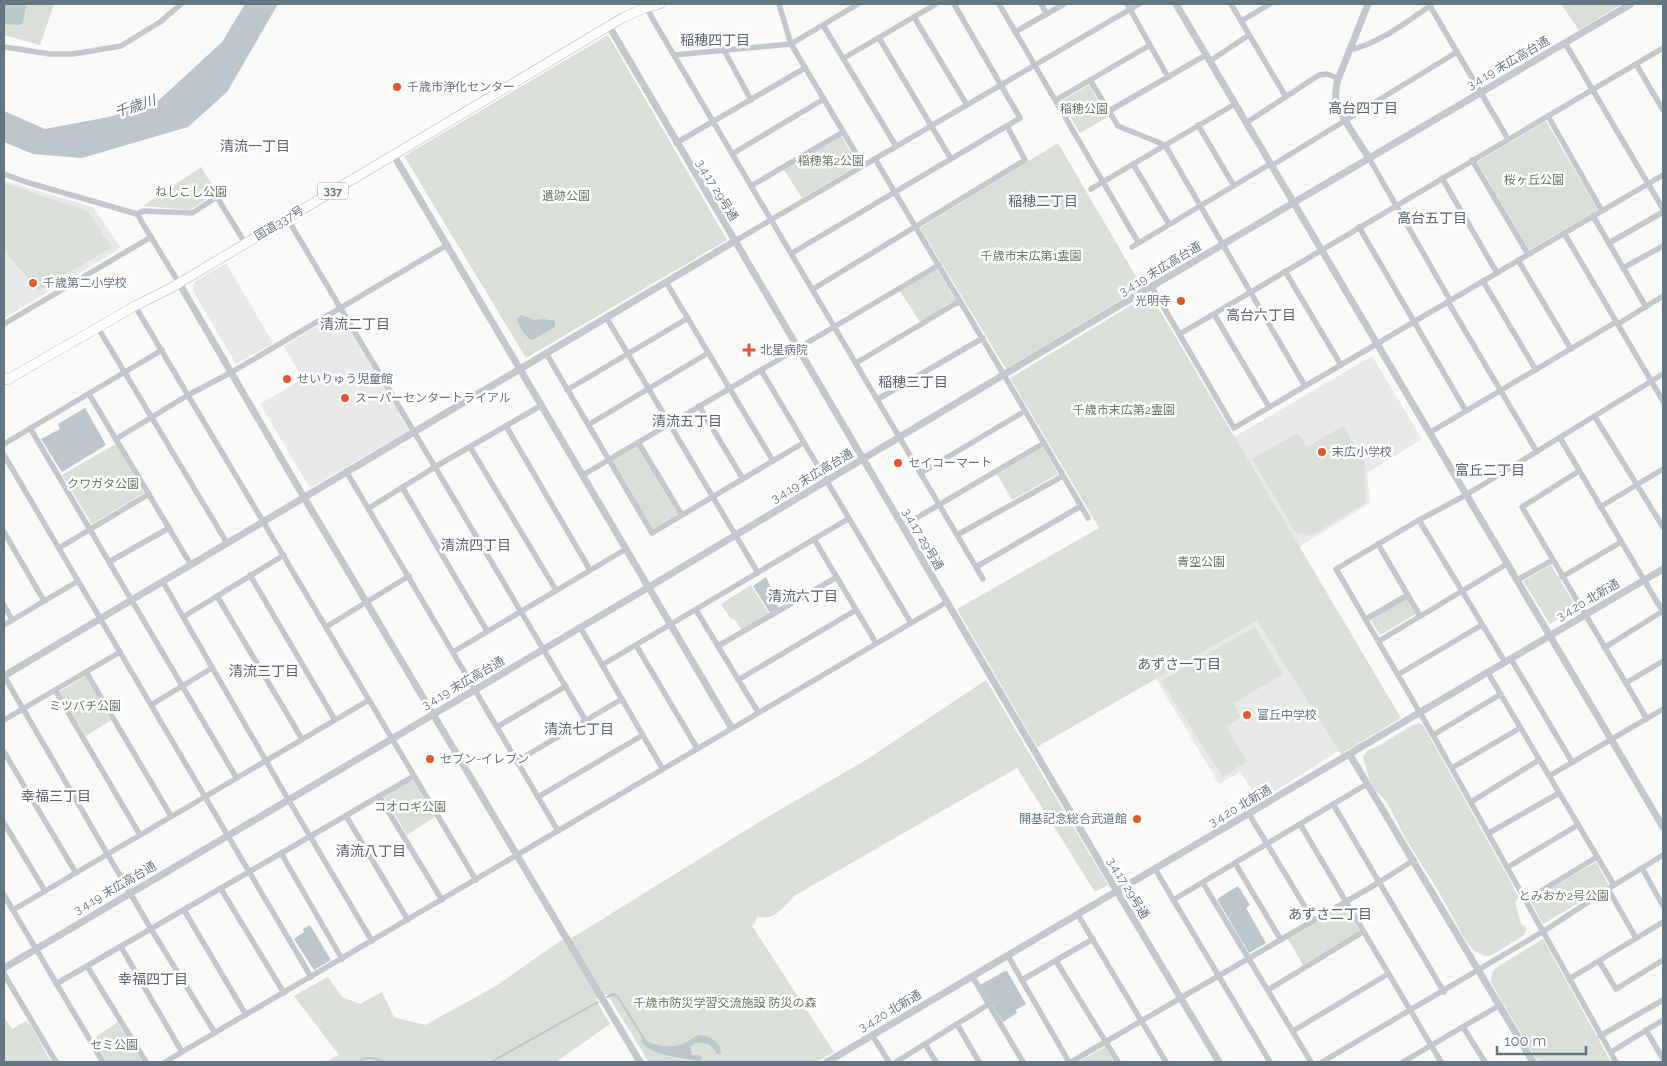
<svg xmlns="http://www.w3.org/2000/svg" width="1667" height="1066" viewBox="0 0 1667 1066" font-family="Raleway,'Noto Sans JP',sans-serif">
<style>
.built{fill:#e8e9e9}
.green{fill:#dadfd7}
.water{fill:#bbc7cb}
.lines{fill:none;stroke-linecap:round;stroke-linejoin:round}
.stream{stroke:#bbc7cb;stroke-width:2}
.trunk-casing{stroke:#b4b9bd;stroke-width:10}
.minor{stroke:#c3c8cc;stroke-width:5.5}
.tertiary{stroke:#c3c8cc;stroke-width:7}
.trunk{stroke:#fff;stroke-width:9}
.poi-dot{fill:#e4572e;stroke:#fff;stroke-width:2}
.labels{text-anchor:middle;stroke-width:5;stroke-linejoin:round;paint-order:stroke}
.shield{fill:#fff;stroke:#939fa8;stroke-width:1}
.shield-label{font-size:11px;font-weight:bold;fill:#657683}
.street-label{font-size:12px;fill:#657683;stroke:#fff}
.poi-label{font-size:12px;fill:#657683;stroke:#fff;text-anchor:start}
.park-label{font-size:12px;fill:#687a64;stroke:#fff}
.neighbourhood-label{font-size:14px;fill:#57646e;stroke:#fff}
.water-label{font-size:14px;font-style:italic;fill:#60757c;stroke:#fff}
</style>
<rect width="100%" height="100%" fill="#fafaf8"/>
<g class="built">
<polygon points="4,181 93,207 121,248 4,318"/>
<polygon points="226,263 273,343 236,364 193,291 194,283 197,280"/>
<polygon points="337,314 342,315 410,430 310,488 260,404 299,381 301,383 304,381 284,346"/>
<polygon points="1372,356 1422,439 1367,473 1370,503 1299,547 1234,437"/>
<polygon points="1257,621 1339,751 1259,801 1240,772 1219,784 1156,679"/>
</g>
<g class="green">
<polygon points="4,4 54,4 40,45 4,35"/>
<polygon points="1561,4 1622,4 1579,30"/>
<polygon points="608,35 727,240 526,358 404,156"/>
<polygon points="1089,85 1108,117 1080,133 1061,101"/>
<polygon points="1546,121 1598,210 1529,250 1477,162"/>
<polygon points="841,135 858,165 802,198 784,170"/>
<polygon points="1058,143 1142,287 1006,369 920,228"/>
<polygon points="201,167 217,192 190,210 143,206"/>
<polygon points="4,183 87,211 112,247 38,291 4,250"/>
<polygon points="937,269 956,301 920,322 900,291"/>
<polygon points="1150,294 1401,718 1341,754 1257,621 1037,747 957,609 1099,528 1010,378"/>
<polygon points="1343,426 1366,465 1364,467 1366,503 1311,536 1296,533 1252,459 1298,433 1307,447"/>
<polygon points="116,444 144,493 92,524 62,475"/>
<polygon points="638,446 678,514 653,529 612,461"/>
<polygon points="1043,447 1058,474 1012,500 997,474"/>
<polygon points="1551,565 1577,608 1550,624 1523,581"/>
<polygon points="751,585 769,614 742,630 734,619 731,619 721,604"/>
<polygon points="1407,598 1416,614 1380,635 1370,619"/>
<polygon points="1255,627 1283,674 1234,703 1241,717 1227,727 1247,761 1223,777 1161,681"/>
<polygon points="85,676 111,720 86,736 59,692"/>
<path d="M986 680 1108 885 1095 892 1017 768 794 896C783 908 774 921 757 917L755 924 752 926 834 1052 816 1062H649L607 994 596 1000 610 1024 556 1062H325L339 1055 294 996 328 977 342 997 360 1004 382 992 394 1017 425 1025 496 986 560 941 575 936 764 819 866 760Z"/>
<polygon points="1419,723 1423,725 1519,897 1515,902 1521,924 1527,928 1524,935 1492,955 1485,956 1473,950 1466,941 1439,892 1405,838 1387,802 1375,790 1369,779 1363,757 1368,750 1382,744 1409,727"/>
<polygon points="413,780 435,817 407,835 384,797"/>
<polygon points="1596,862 1609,885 1543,924 1530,900"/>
<polygon points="1344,906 1346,907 1359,930 1357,934 1303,965 1288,939"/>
<polygon points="1543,939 1611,1062 1538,1062 1491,983 1492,973 1496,968"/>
<polygon points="4,1017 12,1029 26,1021 31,1026 51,1062 4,1062"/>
<polygon points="118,1022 142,1062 107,1062 93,1039"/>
<polygon points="1105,1046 1114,1062 1078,1062 1105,1047"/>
</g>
<g class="water">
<polygon points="4,4 26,4 23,22 20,25 4,24"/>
<polygon points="245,4 278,4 227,92 188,127 82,158 33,154 4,142 4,111 45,129 109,117 158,101 222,42"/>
<path d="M521 315 534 320 543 319 555 321V327C546 331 539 338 531 340 527 338 518 325 517 320Z"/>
<polygon points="85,408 106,445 62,472 41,439 60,429 58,424"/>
<polygon points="766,577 773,592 771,594 779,608 770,613 753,586"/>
<polygon points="1238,886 1250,905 1246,908 1266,943 1249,953 1217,899"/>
<polygon points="310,925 331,960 314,970 294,939 304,932 303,929"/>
<polygon points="1005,971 1007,971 1026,1004 1016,1010 1017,1013 1003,1022 980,985"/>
<path d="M700 1035C711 1037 718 1040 721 1051L720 1054H717C711 1044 707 1042 695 1043L690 1047 692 1055H698L702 1057 700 1061C684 1058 650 1056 641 1041L642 1039C657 1046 663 1048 681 1045 686 1044 691 1037 700 1035Z"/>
</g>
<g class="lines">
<g class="stream">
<polyline points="607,997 614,994 618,997 646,1042"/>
<path d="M359 1062C367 1055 377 1059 386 1062"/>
<polyline points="491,1062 598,1002"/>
</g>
<g class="trunk-casing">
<polyline id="trunk" points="4,377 7,380 135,306 171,288 624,17 645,8 660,4"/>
</g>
<g class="minor">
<polyline points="779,4 791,44 863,165"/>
<polyline points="999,4 1138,242"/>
<polyline points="1041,4 1047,14"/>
<polyline points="1127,4 1168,77"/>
<polyline points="1231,4 1286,97"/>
<polyline points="1430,4 1430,6 1508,139"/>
<polyline points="647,7 652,18 983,579"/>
<polyline points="914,17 967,105"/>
<polyline points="1241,21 1270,4"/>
<polyline points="823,25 896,146"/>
<polyline points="1015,32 1064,4"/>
<polyline points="879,38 951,159"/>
<polyline points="1565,43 1663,209"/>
<polyline points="4,47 50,54 73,54 121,46 160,22 181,4"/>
<polyline points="724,50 751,100"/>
<path d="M1349 50C1377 45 1408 21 1431 5"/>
<polyline points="674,55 791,44 858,4"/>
<polyline points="844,58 936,4"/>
<polyline points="1210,61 1249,35"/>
<polyline points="1636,64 1663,110"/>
<polyline points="1090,80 1118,126 1165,145 1305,386"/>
<polyline points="1056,100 1150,45"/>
<polyline points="1109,111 1206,55"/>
<polyline points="1548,116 1602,211"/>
<polyline points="1246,123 1319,75 1327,74 1338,78"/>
<polyline points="1198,125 1234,186"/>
<polyline points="676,143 805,68"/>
<polyline points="732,154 824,99"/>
<polyline points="1369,158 1450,300"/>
<polyline points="875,159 1004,375 1088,518"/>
<polyline points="1472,160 1528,254"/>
<polyline points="1133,164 1169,224"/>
<polyline points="1271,166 1457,52"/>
<polyline points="4,174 26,182 137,214 179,283"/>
<polyline points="1442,178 1497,273"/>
<polyline points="751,186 843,132"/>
<polyline points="1091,189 1235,104"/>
<polyline points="137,214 143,211 192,213 217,197 245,243"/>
<polyline points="1593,216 1646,307"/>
<polyline points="287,218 586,721"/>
<polyline points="1359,227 1466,411"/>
<polyline points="1564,233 1663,401"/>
<polyline points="735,241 1139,4"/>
<polyline points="1609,243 1663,212"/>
<polyline points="1132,247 1270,164"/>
<polyline points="792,253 1020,118 954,4"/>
<polyline points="1518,260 1571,349"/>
<polyline points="1623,268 1663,246"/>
<polyline points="1285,271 1341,365"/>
<polyline points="1483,281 1536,370"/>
<polyline points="666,282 773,461"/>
<polyline points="1152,287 1234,428 1663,175"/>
<polyline points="813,289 1025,160 1007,126"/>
<polyline points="1448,302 1537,452"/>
<polyline points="135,306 476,880"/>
<polyline points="1214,314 1269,407"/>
<polyline points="606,317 758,573"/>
<polyline points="4,324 151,237"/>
<polyline points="1618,324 1663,296"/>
<polyline points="98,328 227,543"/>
<polyline points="1180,334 1663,48"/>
<polyline points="546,353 652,533 803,443"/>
<polyline points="856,363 960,301"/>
<polyline points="761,370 911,623"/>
<polyline points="567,390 688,318"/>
<polyline points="89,394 191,565"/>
<polyline points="878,399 983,338"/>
<polyline points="699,406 743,479"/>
<polyline points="1595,417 1663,527"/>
<polyline points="588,425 708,353"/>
<polyline points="506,426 590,570"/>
<polyline points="30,428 236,777"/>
<polyline points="1429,433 1616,322"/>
<polyline points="1560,438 1663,612"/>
<polyline points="116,439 188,395 232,372 447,245"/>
<polyline points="638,442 682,515"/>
<polyline points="4,444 162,350"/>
<polyline points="470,447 556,590"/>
<polyline points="4,455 311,977"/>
<polyline points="346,471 558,831"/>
<polyline points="1579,471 1522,507 1647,719"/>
<polyline points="921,473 1025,411"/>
<polyline points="583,475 939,265"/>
<polyline points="402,487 487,631"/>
<polyline points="1600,507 1663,469"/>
<polyline points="369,508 435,467 542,405"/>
<polyline points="1419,520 1505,662"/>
<polyline points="903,526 1044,443"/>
<polyline points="4,532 44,601"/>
<polyline points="957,535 1063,476"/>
<polyline points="814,539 876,643"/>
<polyline points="1378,544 1420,616"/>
<polyline points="59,548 149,494"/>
<polyline points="109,562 169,528"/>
<polyline points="976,567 1081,506"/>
<polyline points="250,575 335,720"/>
<polyline points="1562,577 1621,542"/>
<polyline points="1517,580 1553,560"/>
<polyline points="163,582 288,799 372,941"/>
<polyline points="217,596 302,739"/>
<polyline points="4,605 12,620"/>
<polyline points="696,610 758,712"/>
<polyline points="183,617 284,555"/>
<polyline points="1366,619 1408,595"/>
<polyline points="4,625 78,581"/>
<polyline points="326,627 409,576"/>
<polyline points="580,627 662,768"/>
<polyline points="1379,641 1507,564"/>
<polyline points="636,645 697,748"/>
<polyline points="718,646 837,577"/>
<polyline points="1604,648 1663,611"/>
<polyline points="453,652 626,549"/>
<polyline points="1511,659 1572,762"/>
<polyline points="602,665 848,519"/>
<polyline points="86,672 171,816"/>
<polyline points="1488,673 1614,885"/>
<polyline points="1399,674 1482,625"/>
<polyline points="4,676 151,929 215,1033"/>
<polyline points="738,680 856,610"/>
<polyline points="1626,683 1663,661"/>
<polyline points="55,690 140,835"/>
<polyline points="151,705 212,668"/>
<polyline points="4,720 120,652"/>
<polyline points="497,727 566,686"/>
<polyline points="1433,735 1501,694"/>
<polyline points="4,752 76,873"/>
<polyline points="517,761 622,699"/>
<polyline points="1452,768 1520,728"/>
<polyline points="1549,776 1663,709"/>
<polyline points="379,796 442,900"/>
<polyline points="538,797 643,735"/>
<polyline points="1471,802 1539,760"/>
<polyline points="1333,804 1444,992"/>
<polyline points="1249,814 1313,920"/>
<polyline points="346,816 408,920"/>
<polyline points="4,823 45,891"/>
<polyline points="1300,824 1441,1062"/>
<polyline points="1489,833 1559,793"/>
<polyline points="281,853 342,959"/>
<polyline points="1235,863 1281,940"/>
<polyline points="1508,867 1578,825"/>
<polyline points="1642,868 1663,906"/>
<polyline points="1155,869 1270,1062"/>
<polyline points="1203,883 1311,1062"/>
<polyline points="221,889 284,993"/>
<polyline points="1608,889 1636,938"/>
<polyline points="4,895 103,1062"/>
<polyline points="1173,900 1367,784"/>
<polyline points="1526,900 1597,857"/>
<polyline points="13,910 369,700"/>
<polyline points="184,910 246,1015"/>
<polyline points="1078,915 1166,1062"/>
<polyline points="121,947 182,1052"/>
<polyline points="1008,956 1069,1062"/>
<polyline points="1056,961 1118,1062"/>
<polyline points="1599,961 1616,989 1663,960"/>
<polyline points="87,966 146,1062"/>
<polyline points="4,974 56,1062"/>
<polyline points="972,976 1023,1062"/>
<polyline points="1569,979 1663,922"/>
<polyline points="1022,980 1093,939"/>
<polyline points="56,984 414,776"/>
<polyline points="1268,990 1363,932"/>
<polyline points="957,1024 979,1062"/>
<polyline points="1463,1027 1485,1062"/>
<polyline points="1646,1030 1663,1059"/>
<polyline points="1293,1031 1388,974"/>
<polyline points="872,1035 889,1062"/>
<polyline points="1600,1036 1663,1000"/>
<polyline points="925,1044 936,1062"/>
<polyline points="1611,1052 1663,1020"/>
<path d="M165 1062C426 909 686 754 947 602"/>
<polyline points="896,1062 989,1004"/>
<polyline points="1071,1062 1378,883 1414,860"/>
<polyline points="1322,1062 1544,931 1608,889 1663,855"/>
<polyline points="1403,1062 1500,1005"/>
<polyline points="1616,1062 1433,735 1336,569 1419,520 1466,495 1663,374"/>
</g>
<g class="tertiary">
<polyline points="1176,4 1663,827"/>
<path d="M1368 4 1337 82C1336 88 1335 95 1336 102 1340 116 1361 145 1369 158"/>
<polyline points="609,26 1112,883 1219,1062"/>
<polyline points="393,154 731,727"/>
<polyline points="179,283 302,494 640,1062"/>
<polyline points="4,676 735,241"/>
<polyline points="1350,755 1533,1062"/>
<polyline points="4,968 649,587 1115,308 1631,4"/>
<polyline points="827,1062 1663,569"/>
</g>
<use href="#trunk" class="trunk"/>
</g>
<g class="poi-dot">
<circle cx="397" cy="87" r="5"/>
<circle cx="33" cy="283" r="5"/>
<circle cx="1181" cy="301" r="5"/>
<path d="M746.5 342.5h5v5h5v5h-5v5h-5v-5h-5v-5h5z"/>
<circle cx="287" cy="379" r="5"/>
<circle cx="345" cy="398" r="5"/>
<circle cx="1322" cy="452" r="5"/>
<circle cx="898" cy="463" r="5"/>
<circle cx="1247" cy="715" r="5"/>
<circle cx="430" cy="759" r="5"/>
<circle cx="1137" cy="819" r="5"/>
</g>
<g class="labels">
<rect class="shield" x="318" y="182.5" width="30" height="17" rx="4"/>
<g class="shield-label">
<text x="333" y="195">337</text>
</g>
<g class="street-label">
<text transform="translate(1508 63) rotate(-30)" y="4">3.4.19 末広高台通</text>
<text transform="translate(717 190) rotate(59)" y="4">3.4.17 29号通</text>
<text transform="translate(279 223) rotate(-31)" y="4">国道337号</text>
<text transform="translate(1160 269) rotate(-31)" y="4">3.4.19 末広高台通</text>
<text transform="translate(812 476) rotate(-31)" y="4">3.4.19 末広高台通</text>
<text transform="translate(923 539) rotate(60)" y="4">3.4.17 29号通</text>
<text transform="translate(1588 600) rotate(-30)" y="4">3.4.20 北新通</text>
<text transform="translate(463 683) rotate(-30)" y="4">3.4.19 末広高台通</text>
<text transform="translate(1240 806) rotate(-30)" y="4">3.4.20 北新通</text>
<text transform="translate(115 888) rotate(-30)" y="4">3.4.19 末広高台通</text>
<text transform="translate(1128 888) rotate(59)" y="4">3.4.17 29号通</text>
<text transform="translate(890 1011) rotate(-30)" y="4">3.4.20 北新通</text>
</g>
<g class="poi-label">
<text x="407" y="91">千歳市浄化センター</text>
<text x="43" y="287">千歳第二小学校</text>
<text x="1171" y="305" text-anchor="end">光明寺</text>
<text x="760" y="354">北星病院</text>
<text x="297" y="383">せいりゅう児童館</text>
<text x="355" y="402">スーパーセンタートライアル</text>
<text x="1332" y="456">末広小学校</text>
<text x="908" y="467">セイコーマート</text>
<text x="1257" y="719">富丘中学校</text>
<text x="440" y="763">セブン-イレブン</text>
<text x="1127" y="823" text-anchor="end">開基記念総合武道館</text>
</g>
<g class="park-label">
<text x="1084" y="113">稲穂公園</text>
<text x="831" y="165">稲穂第2公園</text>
<text x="1534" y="184">桜ヶ丘公園</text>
<text x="191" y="196">ねしこし公園</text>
<text x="566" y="200">遺跡公園</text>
<text x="1031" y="260">千歳市末広第1霊園</text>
<text x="1124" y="414">千歳市末広第2霊園</text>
<text x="103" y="488">クワガタ公園</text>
<text x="1201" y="566">青空公園</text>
<text x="85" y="710">ミツバチ公園</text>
<text x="410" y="811">コオロギ公園</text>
<text x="1564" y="900">とみおか2号公園</text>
<text x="725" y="1007">千歳市防災学習交流施設 防災の森</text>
<text x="114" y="1049">セミ公園</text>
</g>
<g class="neighbourhood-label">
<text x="715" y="45">稲穂四丁目</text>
<text x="1363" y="113">高台四丁目</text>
<text x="255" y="151">清流一丁目</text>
<text x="1043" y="206">稲穂二丁目</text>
<text x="1432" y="223">高台五丁目</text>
<text x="1261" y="320">高台六丁目</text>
<text x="355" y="329">清流二丁目</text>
<text x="913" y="387">稲穂三丁目</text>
<text x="687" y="426">清流五丁目</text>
<text x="1490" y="475">富丘二丁目</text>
<text x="476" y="550">清流四丁目</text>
<text x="803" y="601">清流六丁目</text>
<text x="1179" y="669">あずさ一丁目</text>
<text x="264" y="676">清流三丁目</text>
<text x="579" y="734">清流七丁目</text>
<text x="56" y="801">幸福三丁目</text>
<text x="371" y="856">清流八丁目</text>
<text x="1330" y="919">あずさ二丁目</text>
<text x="153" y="984">幸福四丁目</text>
</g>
<g class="water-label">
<text transform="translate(135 106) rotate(-18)" y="5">千歳川</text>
</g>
</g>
<rect width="1667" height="1066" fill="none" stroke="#657683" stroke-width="10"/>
<path d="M1497 1046v8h89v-8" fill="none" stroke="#657683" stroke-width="2.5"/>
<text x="1504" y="1046" font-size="15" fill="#657683" stroke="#ffffff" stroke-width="4" paint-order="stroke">100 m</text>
</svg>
